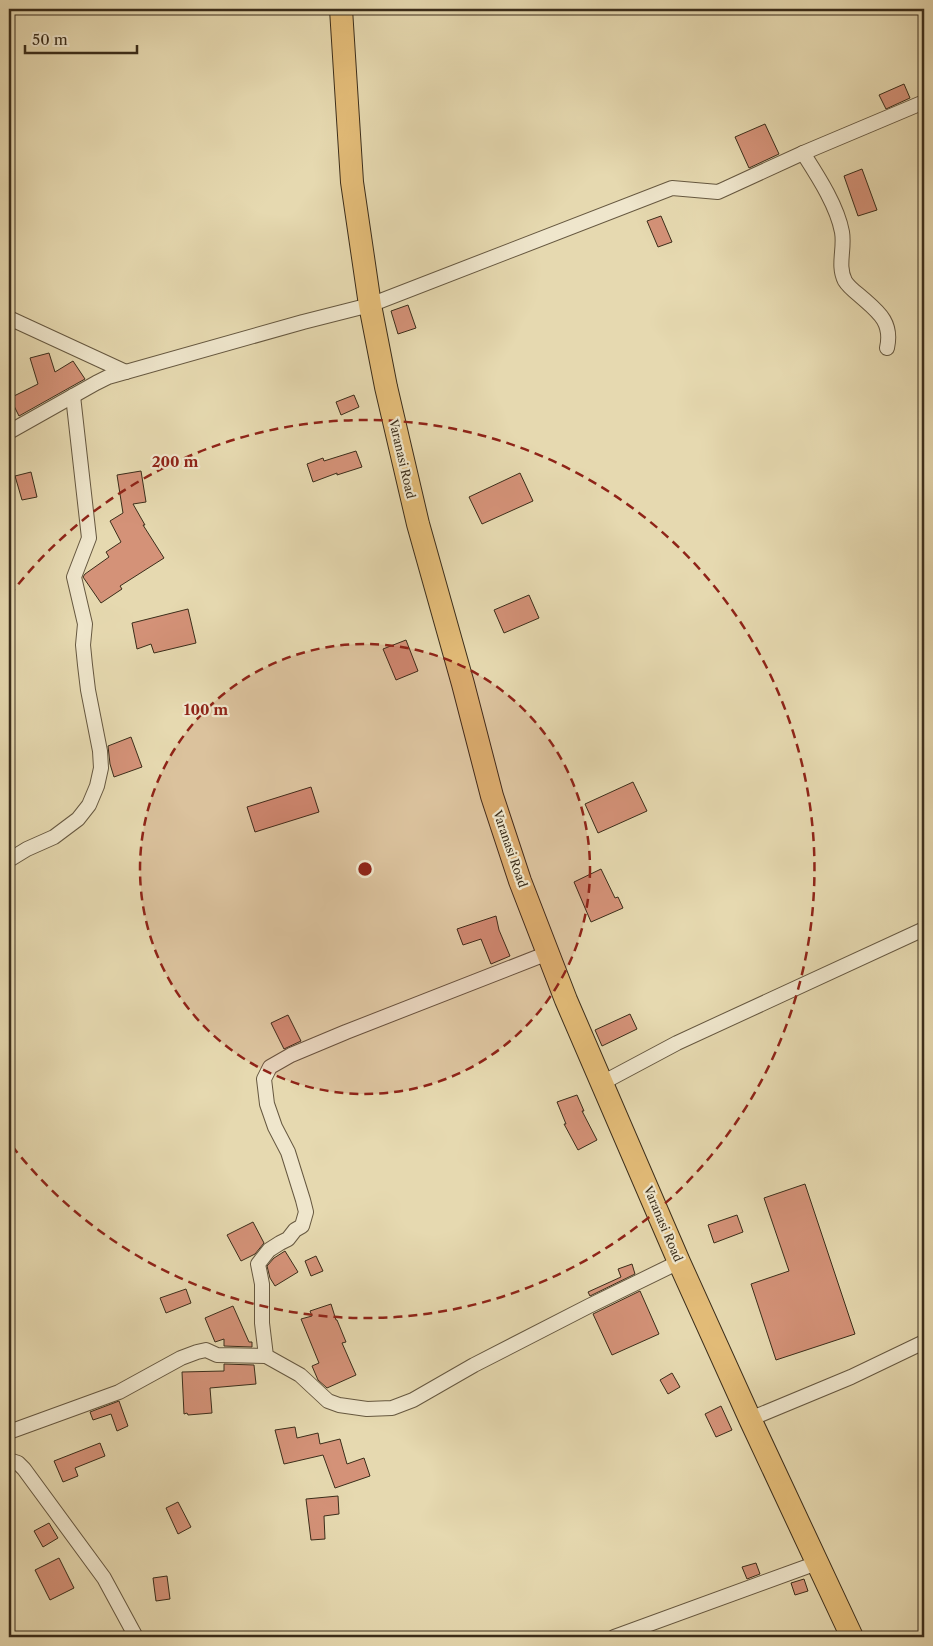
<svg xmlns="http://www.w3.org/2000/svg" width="933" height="1646" viewBox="0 0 933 1646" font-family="'Libre Caslon Text',serif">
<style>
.building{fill:#d49278;stroke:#3b2d1a}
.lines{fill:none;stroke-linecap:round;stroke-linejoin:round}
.minor-casing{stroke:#665840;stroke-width:16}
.trunk-casing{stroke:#3b2d1a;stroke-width:24}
.minor{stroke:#efe6cc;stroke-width:14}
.trunk{stroke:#e3bc78;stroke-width:22}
.ring{fill:none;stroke:#8f2418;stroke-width:2.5;stroke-dasharray:9 6}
.labels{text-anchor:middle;stroke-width:4.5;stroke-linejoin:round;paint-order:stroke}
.street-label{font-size:12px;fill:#3b2d1a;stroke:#efe6cc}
.centre{fill:#8f2418;stroke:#efe6cc;stroke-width:2.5}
.ring-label{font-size:15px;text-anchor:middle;font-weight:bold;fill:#8f2418;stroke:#efe6cc;stroke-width:4.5;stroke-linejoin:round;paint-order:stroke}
</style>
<rect width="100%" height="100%" fill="#e6d9b0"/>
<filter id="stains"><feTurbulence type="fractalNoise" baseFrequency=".004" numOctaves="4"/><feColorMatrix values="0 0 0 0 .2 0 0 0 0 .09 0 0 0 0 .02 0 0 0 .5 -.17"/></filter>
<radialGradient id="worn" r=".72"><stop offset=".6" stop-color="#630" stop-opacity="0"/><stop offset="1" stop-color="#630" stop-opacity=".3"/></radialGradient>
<g class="building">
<polygon points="904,84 910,98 886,109 879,95"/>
<polygon points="765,124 779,154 749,168 735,137"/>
<polygon points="862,169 877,210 858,216 844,176"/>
<polygon points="661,216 672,242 658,247 647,221"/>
<polygon points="408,305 416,328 398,334 391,311"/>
<polygon points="49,353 55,372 73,361 85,379 19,416 10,398 38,384 30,358"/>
<polygon points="354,395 359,407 341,415 336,402"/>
<polygon points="356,451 362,467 337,475 337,473 313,482 307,464 323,458 324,461"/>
<polygon points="141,471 146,502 133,504 145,525 143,525 164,558 120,586 122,589 101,603 83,577 85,574 109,557 106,552 121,542 110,521 123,513 117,475"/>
<polygon points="31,472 37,497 22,500 15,476"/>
<polygon points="520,473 533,501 482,524 469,497"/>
<polygon points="529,595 539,618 504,633 494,610"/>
<polygon points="188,609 196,643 154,653 151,644 137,649 132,623"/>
<polygon points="406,640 418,671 396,680 383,649"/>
<polygon points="131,737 142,767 114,777 110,764 108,746"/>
<polygon points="633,782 647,811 598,833 585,804"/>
<polygon points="311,787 319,812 255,832 247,807"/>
<polygon points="601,869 615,898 618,897 623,908 591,922 574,882"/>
<polygon points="496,916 499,930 510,956 491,964 481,939 463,945 457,929"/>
<polygon points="630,1014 637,1029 602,1046 595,1030"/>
<polygon points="288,1015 301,1041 284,1049 271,1023"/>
<polygon points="577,1095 584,1111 582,1111 597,1140 578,1150 564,1124 566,1124 557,1102"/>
<polygon points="805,1184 855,1334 776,1360 751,1284 789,1271 764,1198"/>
<polygon points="737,1215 743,1232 714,1243 708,1225"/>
<polygon points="253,1222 264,1243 255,1254 241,1261 227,1235"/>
<polygon points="285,1251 298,1272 275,1286 270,1278 267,1266 274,1258"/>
<polygon points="316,1256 323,1271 311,1276 305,1261"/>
<polygon points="632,1264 635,1274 590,1296 588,1292 621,1277 618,1269"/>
<polygon points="186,1289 191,1303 166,1313 160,1298"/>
<polygon points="640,1291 659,1334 612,1355 593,1314"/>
<polygon points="331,1304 336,1320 337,1320 346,1342 342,1343 356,1375 327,1388 318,1380 312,1366 319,1363 301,1319 312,1316 310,1311"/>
<polygon points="233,1306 249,1342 252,1342 252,1347 224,1346 224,1339 215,1342 205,1318"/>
<polygon points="224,1364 254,1365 256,1384 210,1388 212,1413 188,1415 187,1413 184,1414 182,1372 224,1371"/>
<polygon points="672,1373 680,1387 668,1394 660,1380"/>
<polygon points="119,1401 128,1426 117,1431 111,1414 93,1420 90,1412"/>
<polygon points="721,1406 732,1430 716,1437 705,1414"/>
<polygon points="295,1427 297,1438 318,1433 320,1444 340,1439 347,1464 364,1458 370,1476 335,1488 323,1455 284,1464 275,1430"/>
<polygon points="100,1443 105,1456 75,1468 78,1476 63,1482 54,1461"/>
<polygon points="338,1496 339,1514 324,1516 325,1539 311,1540 306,1499"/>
<polygon points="178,1502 191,1527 178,1534 166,1508"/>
<polygon points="49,1523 58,1538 43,1547 34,1531"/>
<polygon points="59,1558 74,1588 50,1600 35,1570"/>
<polygon points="756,1563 760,1574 747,1579 742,1567"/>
<polygon points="167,1576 170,1599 156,1601 153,1578"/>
<polygon points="804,1579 808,1591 795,1595 791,1583"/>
</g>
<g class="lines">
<g class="minor-casing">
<g id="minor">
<path d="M803 153C817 175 837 205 842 232 845 249 837 265 845 281 848 286 854 291 859 295 877 311 893 321 887 348"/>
<polyline points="9,318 126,372"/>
<polyline points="9,432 96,383 108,377 303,322 370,305 672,188 718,192 803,153 924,102"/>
<polyline points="9,860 27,849 54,837 78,819 89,805 97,786 101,768 100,751 88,690 85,665 83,645 85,624 74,577 89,538 73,396"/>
<polyline points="548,953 346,1032 291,1055 270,1067 264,1079 267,1104 275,1127 288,1152 303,1200 306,1212 302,1226 295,1230 288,1239 280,1243 269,1250 258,1264 262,1284 262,1323 266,1356 300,1375 328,1401 339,1405 367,1409 392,1408 413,1400 474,1365 589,1306 679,1262"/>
<polyline points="602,1083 677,1043 924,929"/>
<polyline points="750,1419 851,1377 924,1342"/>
<polyline points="9,1432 119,1392 181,1358 197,1352 206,1350 217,1355 266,1356"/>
<polyline points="9,1460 18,1463 24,1469 104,1578 136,1637"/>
<polyline points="614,1637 817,1563"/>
</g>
</g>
<g class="trunk-casing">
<polyline id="trunk" points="341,9 352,182 370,305 386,387 418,524 463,684 492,796 520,881 566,1000 679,1262 750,1419 852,1637"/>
</g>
<use href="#minor" class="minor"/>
<use href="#trunk" class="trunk"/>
</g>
<circle cx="365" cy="869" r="225" fill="#8f2418" fill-opacity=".12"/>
<g class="ring">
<circle cx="365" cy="869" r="225"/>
<path d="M9 596A449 449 0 1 1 9 1142"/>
</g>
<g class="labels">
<g class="street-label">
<text transform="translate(402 459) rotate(77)" y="4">Varanasi Road</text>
<text transform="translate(510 849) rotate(71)" y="4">Varanasi Road</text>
<text transform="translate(663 1224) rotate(67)" y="4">Varanasi Road</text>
</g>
</g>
<circle cx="365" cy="869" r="8" class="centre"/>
<g class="ring-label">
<text x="175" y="467">200 m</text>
<text x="206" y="715">100 m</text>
</g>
<rect width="933" height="1646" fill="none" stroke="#e6d9b0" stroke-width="30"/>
<rect x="10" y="10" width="913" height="1626" fill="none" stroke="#3b2d1a" stroke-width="2.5"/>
<rect x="15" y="15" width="903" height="1616" fill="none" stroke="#3b2d1a"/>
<path d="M25 45v8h112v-8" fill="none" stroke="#3b2d1a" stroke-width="2.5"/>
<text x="32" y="45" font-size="15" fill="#3b2d1a" stroke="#efe6cc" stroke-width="4" paint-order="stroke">50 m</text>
<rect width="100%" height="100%" filter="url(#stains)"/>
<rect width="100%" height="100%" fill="url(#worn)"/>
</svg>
